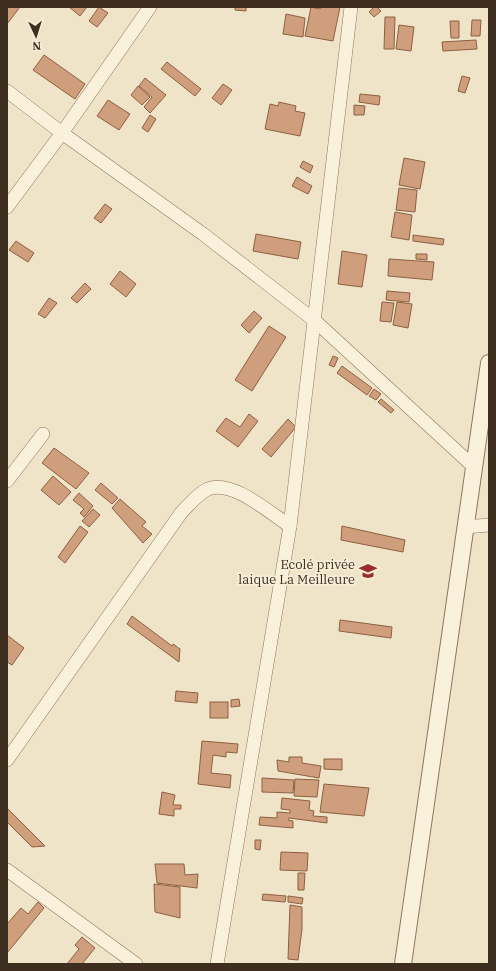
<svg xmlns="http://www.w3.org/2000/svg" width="496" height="971" viewBox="0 0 496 971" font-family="'IBM Plex Serif',serif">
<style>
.building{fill:#cf9f7d;stroke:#8d5f41}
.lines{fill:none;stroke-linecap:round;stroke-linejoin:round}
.minor-casing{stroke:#8d765c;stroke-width:14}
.tertiary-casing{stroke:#8d765c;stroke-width:18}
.minor{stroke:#faf1dc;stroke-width:13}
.tertiary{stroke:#faf1dc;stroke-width:16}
.labels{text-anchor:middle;stroke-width:3.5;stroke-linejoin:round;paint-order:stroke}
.poi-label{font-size:13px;fill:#3d2e20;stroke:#f7eed8;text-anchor:end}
</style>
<rect width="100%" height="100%" fill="#f0e4c8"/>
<g class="building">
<polygon points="7,7 20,7 7,24"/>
<polygon points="69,7 87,7 80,16"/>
<polygon points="99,7 108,13 97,27 89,21"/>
<polygon points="235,7 246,7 246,11 235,10"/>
<polygon points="311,7 320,9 321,7 340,7 333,41 305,36"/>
<polygon points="374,7 377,7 381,11 374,17 369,12"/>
<polygon points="286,14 305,18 303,37 283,34"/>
<polygon points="385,17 395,17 394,49 384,49"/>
<polygon points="472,20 481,20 480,36 471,36"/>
<polygon points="450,21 459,21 459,38 451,38"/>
<polygon points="399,25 414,27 411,51 396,49"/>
<polygon points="476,40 477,49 443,51 442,42"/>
<polygon points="44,55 85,84 75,99 33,70"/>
<polygon points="167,62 201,89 195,96 161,69"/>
<polygon points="462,76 470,78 465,93 458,91"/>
<polygon points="145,78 166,95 150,113 144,107 152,97 139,86"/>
<polygon points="223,84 232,90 221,105 212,98"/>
<polygon points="138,86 150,97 142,105 131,95"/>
<polygon points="360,94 380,96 379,105 359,102"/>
<polygon points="108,100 130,114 119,130 97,116"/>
<polygon points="279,102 296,106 295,111 305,113 300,136 265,129 270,104 278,106"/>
<polygon points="354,105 365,106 364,115 354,115"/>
<polygon points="150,115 156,119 148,132 142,128"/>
<polygon points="404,158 425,162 420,189 399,185"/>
<polygon points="303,161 313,166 310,173 300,167"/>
<polygon points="297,177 312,186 308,194 292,186"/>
<polygon points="399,188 417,190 415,212 396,210"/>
<polygon points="105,204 112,209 101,223 94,218"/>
<polygon points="395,212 412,215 409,240 391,237"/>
<polygon points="256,234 301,242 298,259 253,251"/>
<polygon points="413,235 444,239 443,245 413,241"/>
<polygon points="16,241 34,253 28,262 9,250"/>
<polygon points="342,251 367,255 362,287 338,284"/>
<polygon points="416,254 427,254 427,260 416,259"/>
<polygon points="389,259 434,262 432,280 388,276"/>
<polygon points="120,271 136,284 126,297 110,284"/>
<polygon points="85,283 91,289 77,303 71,298"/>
<polygon points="387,291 410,293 409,302 386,300"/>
<polygon points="49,298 57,303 45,318 38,314"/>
<polygon points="382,302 394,303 391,322 380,321"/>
<polygon points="397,302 412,304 408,328 393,325"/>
<polygon points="254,311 262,318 249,333 241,325"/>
<polygon points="269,326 286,337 252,391 235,380"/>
<polygon points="333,356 338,358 334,367 329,365"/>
<polygon points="342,366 372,388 367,395 337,373"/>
<polygon points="374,389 381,394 376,400 369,396"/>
<polygon points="381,399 394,410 391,413 378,402"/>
<polygon points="249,414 258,421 238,447 216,431 226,418 240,427"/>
<polygon points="288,419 296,427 271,457 262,449"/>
<polygon points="54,448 89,473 76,489 42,463"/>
<polygon points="53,476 71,492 59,505 41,490"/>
<polygon points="101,483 118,498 112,504 95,490"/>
<polygon points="79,493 93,506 84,517 80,513 84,509 73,500"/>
<polygon points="120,499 146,522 142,526 152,534 143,543 112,508"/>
<polygon points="93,509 100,515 89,527 82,521"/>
<polygon points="80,526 88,532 65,563 58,557"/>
<polygon points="342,526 405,540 403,552 341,540"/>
<polygon points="132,616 172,646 173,644 180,649 179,662 127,624"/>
<polygon points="340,620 392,627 391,638 339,631"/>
<polygon points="7,635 24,648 12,665 7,662"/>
<polygon points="176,691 198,693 197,703 175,701"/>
<polygon points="239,699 240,706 231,707 231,700"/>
<rect x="210" y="702" width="18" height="16"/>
<polygon points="202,741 238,744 237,753 226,752 226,757 213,755 211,773 231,775 230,788 198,784"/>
<polygon points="289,757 302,757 302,763 321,766 319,778 278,771 277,760 289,762"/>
<polygon points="324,759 342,759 342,770 324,769"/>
<polygon points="262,778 294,780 293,793 262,792"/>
<polygon points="295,779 319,780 317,797 294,796"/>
<polygon points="324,784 369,788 364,816 320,812"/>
<polygon points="162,792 175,795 173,805 181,805 181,809 174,809 174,816 159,814"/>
<polygon points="282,798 310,801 309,810 314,811 313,816 327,817 327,823 289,818 288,820 293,821 293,828 259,825 260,817 277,818 277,812 290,813 290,810 281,809"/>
<polygon points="7,808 45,846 32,847 7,822"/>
<polygon points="255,840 261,840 260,850 255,849"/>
<polygon points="281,852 308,853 307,871 280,870"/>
<polygon points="155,864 184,864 185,875 198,874 197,888 157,883"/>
<polygon points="298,873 305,873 304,890 298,890"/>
<polygon points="154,884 180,887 180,918 155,912"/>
<polygon points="263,894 286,896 285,902 262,900"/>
<polygon points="288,896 303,898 302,904 288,902"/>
<polygon points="38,902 44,908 7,953 7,924 21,908 28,914"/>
<polygon points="290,905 302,907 302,929 298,960 288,959"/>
<polygon points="82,937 95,948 82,964 67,964 79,949 75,945"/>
</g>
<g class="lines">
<g class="minor-casing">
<g id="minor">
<polyline points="7,91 62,133 203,234 314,320 474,467"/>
<polyline points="7,207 62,133 150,7"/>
<polyline points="7,481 43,434"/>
<polyline points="465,527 489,525"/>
<path d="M7 760 181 513C189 505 197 494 208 489 232 479 270 513 290 526"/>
<polyline points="7,870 136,964"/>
<polyline points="217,964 290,526 351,7"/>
</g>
</g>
<g class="tertiary-casing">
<polyline id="tertiary" points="403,964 489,363"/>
</g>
<use href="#minor" class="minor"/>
<use href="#tertiary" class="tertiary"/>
</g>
<defs>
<g id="school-bare" transform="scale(1.38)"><path d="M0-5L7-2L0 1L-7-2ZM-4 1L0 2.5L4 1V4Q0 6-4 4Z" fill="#9e2a2b" stroke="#f7eed8" stroke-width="2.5" paint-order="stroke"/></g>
</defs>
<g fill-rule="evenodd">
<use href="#school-bare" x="368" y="571"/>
</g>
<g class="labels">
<g class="poi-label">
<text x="355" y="569">Ecolé privée<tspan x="355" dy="15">laique La Meilleure</tspan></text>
</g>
</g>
<rect width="496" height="971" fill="none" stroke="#3d2e20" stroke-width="16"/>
<g transform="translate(36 36) rotate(176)" stroke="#f7eed8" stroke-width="3" paint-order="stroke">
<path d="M0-3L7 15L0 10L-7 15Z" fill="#3d2e20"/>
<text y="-6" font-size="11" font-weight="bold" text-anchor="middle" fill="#3d2e20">N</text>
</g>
</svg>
